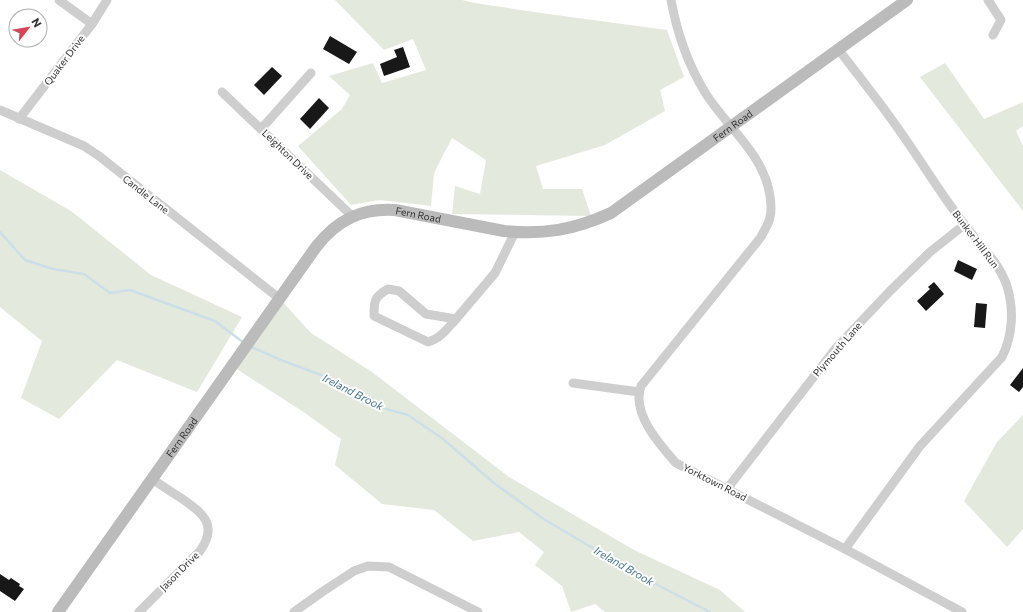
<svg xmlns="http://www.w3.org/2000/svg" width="1023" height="612" viewBox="0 0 1023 612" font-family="Commissioner,sans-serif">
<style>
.green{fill:#e4e9dd}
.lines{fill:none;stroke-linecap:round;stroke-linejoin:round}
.stream{stroke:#ccdfe8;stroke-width:2.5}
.building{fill:#181818}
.street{stroke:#cecece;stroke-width:9}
.secondary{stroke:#bbb;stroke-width:12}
.labels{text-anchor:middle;stroke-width:4;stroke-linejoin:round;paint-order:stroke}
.street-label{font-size:10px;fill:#313131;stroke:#fff}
.water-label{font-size:11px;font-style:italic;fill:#45748d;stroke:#fff}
</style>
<rect width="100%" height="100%" fill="#fff"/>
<g class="green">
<polygon points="335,0 462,0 475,3 541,13 667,30 684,77 660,90 665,111 605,145 536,166 543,189 582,189 591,216 452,214 455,186 480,194 486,160 452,138 434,173 431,206 380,200 351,205 298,146 342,109 350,95 329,76 373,63 382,83 426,70 413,39 384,50"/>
<polygon points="945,63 984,119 1023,102 1023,126 1016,131 1023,146 1023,211 920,77"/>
<polygon points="0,170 71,211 151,275 242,317 197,392 117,360 59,419 21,398 42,341 0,307"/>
<polygon points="280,299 311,333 372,372 509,477 634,550 720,590 745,612 605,612 595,604 571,612 562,586 535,565 544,552 519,532 473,541 434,510 382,504 335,465 341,439 302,411 232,366"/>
<polygon points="1023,415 1023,529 1007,547 964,501 997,442"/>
</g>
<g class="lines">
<g class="stream">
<polyline points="0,232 25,260 53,269 84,274 110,293 130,290 215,321 244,343"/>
<polyline points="249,346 281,360 321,375 386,409 408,415 443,439 494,483 542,518 640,576 710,612"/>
</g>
</g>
<g class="building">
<polygon points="330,36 357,52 349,64 323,49"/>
<polygon points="403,47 410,67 384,76 380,64 397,57 394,50"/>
<polygon points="272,67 282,76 264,95 254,85"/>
<polygon points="319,98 329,108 310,129 300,119"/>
<polygon points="958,260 977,269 972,280 954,271"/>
<polygon points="934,282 944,294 926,311 917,301 930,289 928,287"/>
<polygon points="976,303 987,304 985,328 974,327"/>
<polygon points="1023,368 1023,387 1019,392 1010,385"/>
<polygon points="0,574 9,580 11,578 20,584 19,586 24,589 15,601 0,591"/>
</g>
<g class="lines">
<g class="street">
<polyline points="59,0 92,24"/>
<path d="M671 0C677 33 688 65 706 94 727 127 764 154 770 196 771 203 772 210 770 217 769 224 764 230 761 237L641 386C631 413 660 445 676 463L845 549 962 612"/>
<polyline points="988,0 1001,20 993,35"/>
<path d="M838 49C858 75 878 100 897 127 920 159 940 193 964 224 979 244 999 262 1007 286 1014 309 1013 335 1002 357L920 446 845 549"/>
<polyline points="222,92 353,217"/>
<polyline points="0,110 84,146 99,156 280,299"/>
<polyline points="19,119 92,24 107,0"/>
<polyline points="261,129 311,73"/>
<path d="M388 289 399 291 426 314 456 319C447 329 441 338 428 342L374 316C374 301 374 297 388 289Z"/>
<polyline points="456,319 495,273 515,232"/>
<polyline points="573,383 639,392"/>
<polyline points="727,489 836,348 890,291 930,252 964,225"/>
<path d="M139 612 200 551C219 524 202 513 181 498 171 492 161 485 152 479"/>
<polyline points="294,612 322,592 354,571 368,566 389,567 478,612"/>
</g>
<path class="secondary" id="s1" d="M58 612 316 247C337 220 361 208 395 210L504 231C543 235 574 230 611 213L907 0"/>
</g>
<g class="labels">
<g class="street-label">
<text transform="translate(64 60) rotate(-53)" y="4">Quaker Drive</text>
<text dy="4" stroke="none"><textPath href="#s1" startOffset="909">Fern Road</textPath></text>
<text transform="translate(288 154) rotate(44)" y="4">Leighton Drive</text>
<text transform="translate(146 194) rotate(38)" y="4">Candle Lane</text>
<text dy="4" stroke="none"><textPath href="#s1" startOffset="562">Fern Road</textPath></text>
<text transform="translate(976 239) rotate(53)" y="4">Bunker Hill Run</text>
<text transform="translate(837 349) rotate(-49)" y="4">Plymouth Lane</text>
<text dy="4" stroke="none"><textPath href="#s1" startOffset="214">Fern Road</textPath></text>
<text transform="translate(715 482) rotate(27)" y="4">Yorktown Road</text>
<text transform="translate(179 571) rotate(-45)" y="4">Jason Drive</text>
</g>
<g class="water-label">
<text transform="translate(353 392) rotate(27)" y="4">Ireland Brook</text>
<text transform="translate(624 566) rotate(30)" y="4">Ireland Brook</text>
</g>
</g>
<g transform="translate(28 28) rotate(59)"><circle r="19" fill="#ffffff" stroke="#adadad"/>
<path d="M0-3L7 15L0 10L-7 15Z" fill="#d74456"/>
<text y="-6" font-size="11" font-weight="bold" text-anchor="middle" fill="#313131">N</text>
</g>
</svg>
